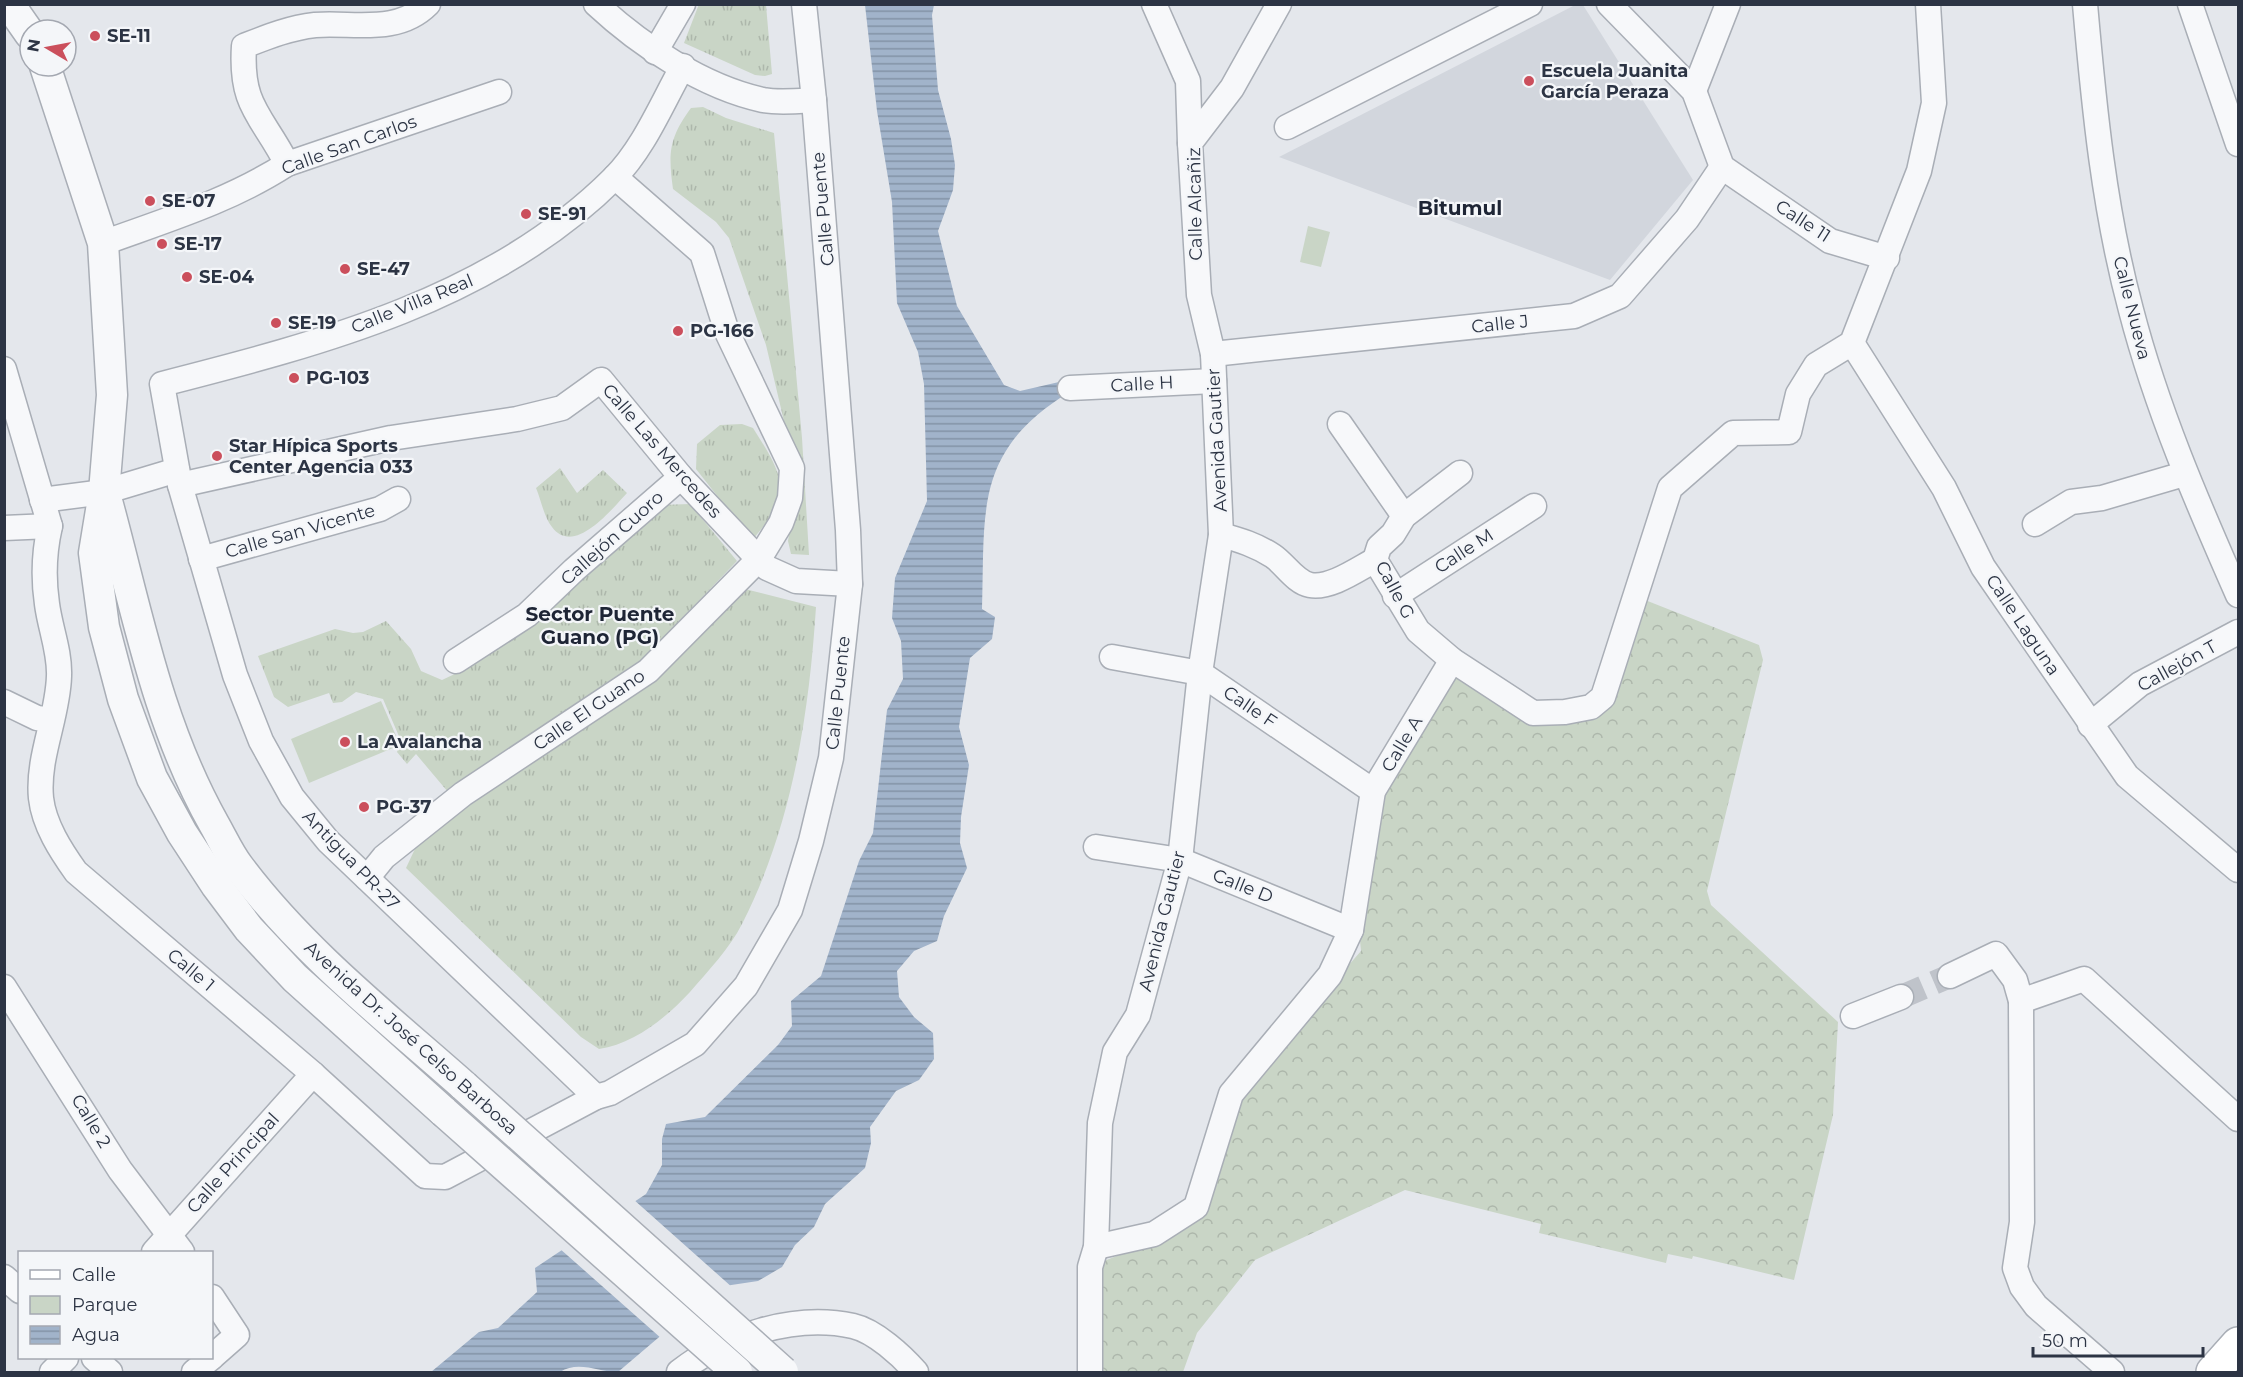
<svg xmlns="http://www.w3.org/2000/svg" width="2243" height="1377" viewBox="0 0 2243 1377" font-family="Montserrat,sans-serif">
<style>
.built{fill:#d2d6dd}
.grass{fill:url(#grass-tufts)}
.forest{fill:url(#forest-crowns)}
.park{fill:#c9d5c6}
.water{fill:url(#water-rules)}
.pier{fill:#e4e7ec}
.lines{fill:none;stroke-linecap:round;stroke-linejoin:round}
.minor-tunnel{stroke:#bfc3ca;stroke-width:24;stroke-dasharray:24 12;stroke-linecap:butt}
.minor-casing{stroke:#a9aeb6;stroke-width:27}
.tertiary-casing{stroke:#a9aeb6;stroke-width:33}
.secondary-casing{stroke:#a9aeb6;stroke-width:36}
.minor{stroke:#f7f8fa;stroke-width:24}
.tertiary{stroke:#f7f8fa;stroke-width:30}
.secondary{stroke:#fff;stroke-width:33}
.tertiary-bridge-casing{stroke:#a9aeb6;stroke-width:33;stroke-linecap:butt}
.tertiary-bridge{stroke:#f7f8fa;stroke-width:30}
.poi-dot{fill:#cb4f5c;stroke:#f4f6f9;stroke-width:2}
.labels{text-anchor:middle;stroke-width:4.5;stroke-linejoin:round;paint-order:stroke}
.poi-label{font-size:18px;font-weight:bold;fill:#2c3444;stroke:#f4f6f9;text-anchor:start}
.street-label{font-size:18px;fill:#2c3444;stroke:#f4f6f9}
.neighbourhood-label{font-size:20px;font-weight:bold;fill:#1e2535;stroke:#f4f6f9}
</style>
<defs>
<pattern id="grass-tufts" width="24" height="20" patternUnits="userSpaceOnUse" patternTransform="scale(1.5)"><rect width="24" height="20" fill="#c9d5c6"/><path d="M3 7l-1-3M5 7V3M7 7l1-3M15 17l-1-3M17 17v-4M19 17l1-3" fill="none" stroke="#adb7ab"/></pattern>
<pattern id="forest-crowns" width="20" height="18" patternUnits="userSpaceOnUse" patternTransform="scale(1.5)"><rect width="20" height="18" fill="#c9d5c6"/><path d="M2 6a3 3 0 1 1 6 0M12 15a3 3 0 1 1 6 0" fill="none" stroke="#adb7ab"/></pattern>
<pattern id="water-rules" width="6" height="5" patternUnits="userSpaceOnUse" patternTransform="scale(1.5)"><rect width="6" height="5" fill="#a1b3ca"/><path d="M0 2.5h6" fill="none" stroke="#8392a6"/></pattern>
</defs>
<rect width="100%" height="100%" fill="#e4e7ec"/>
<polygon class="built" points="1577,4 1583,5 1693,180 1610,280 1279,157"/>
<g class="grass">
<polygon points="699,4 766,5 772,74 765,76 755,75 684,43"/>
<path d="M703 107 726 118 774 133 802 438 809 555 791 554 788 541 794 502 792 455 766 345 729 238 716 222 673 189C668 153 669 138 691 108Z"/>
<path d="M742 424 753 428C784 477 794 493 752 540L696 469 697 444 720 425Z"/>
<path d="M560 468 577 493 603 470 627 493C612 509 574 557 552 527 544 517 541 500 536 488Z"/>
<polygon points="690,504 737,561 618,685 448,792 416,754 407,764 397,752 401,741 383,699 356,692 342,702 333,703 329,693 288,707 274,697 258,656 335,629 353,633 363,632 386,621 411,649 421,671 442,680 461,671 661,505"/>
<path d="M745 589 816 607C809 715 792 826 742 924 730 948 708 971 690 992 667 1017 634 1044 599 1049L581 1037 406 868 421 836Z"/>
</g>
<polygon class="forest" points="1640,598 1759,645 1763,660 1707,891 1711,905 1838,1022 1833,1115 1794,1280 1693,1256 1692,1259 1668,1254 1666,1263 1539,1233 1541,1224 1405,1190 1255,1260 1197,1333 1183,1372 1100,1372 1099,1263 1182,1230 1232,1099 1361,951 1358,920 1373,798 1453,670 1532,718 1602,711"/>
<g class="park">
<polygon points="1308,226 1330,232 1321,267 1300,262"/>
<polygon points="381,701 400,745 309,783 291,739"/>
</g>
<path class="water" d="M865 5H934L932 15 938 90 951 139 955 165 953 190 938 231 957 306 1004 385 1020 391 1059 382 1068 393C974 451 985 511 982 609L995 617 992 639 970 658 959 727 969 765 961 817 960 843 967 868 944 916 937 941 914 951 897 971 899 997 914 1017 933 1033 934 1059 919 1080 896 1091 870 1127 871 1143 865 1168 825 1204 814 1227 795 1245 782 1267 758 1281 718 1287 618 1372C599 1372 578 1360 560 1372H431L479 1332 498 1328 537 1292 535 1268 646 1194 662 1165V1139L666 1124 705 1117 778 1045 792 1026 791 1001 821 976 859 861 873 833 887 710 903 679 901 641 892 618 895 578 927 501 924 384 918 352 897 303 892 202 877 111Z"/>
<polygon class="pier" points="633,1199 733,1288 719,1290 662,1339 559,1248"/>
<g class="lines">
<polyline class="minor-tunnel" points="1901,997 1950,976"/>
<g class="minor-casing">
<g id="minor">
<path d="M596 4C640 45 703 87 763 100 779 103 798 101 814 100"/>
<polyline points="1154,4 1188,81 1190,143"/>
<polyline points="1609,4 1694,91 1722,167 1830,241 1887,258"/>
<path d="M2085 4C2094 107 2104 210 2131 310 2157 410 2197 502 2238 595"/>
<polyline points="2190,4 2238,144"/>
<polyline points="655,52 683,4"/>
<polyline points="1694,91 1728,4"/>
<polyline points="1287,127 1530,4"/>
<path d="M287 164C262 115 240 107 244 46 267 37 289 28 315 25 354 22 397 35 428 4"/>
<path d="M103 243C166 220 230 201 287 164L499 92"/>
<polyline points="1852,343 1944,488 1983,567 2127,776 2238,870"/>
<polyline points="1213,354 1574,316 1620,296 1687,219 1722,167"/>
<path d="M4 369 50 526C44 552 43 577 47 604 50 628 60 651 59 676 58 717 37 757 41 798 44 825 61 851 76 872L313 1074 425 1176 445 1177 596 1097 610 1093 695 1044 746 986 790 910 811 841 831 758 850 584 848 530 814 100 804 4"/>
<polyline points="1070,388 1214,381"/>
<polyline points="1340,424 1404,516"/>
<polyline points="1460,473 1404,516 1393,534 1379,547 1375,560 1418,631 1452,660 1533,713 1565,712 1591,707 1603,697 1670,488 1733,433 1789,432 1798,394 1816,365 1852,343 1919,171 1934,103 1928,4"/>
<polyline points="180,485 391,438 517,419 562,408 601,380 681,477 767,568 796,581 850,584"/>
<polyline points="42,500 104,492 177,470"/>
<polyline points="2035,524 2071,502 2102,498 2184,474"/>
<polyline points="4,528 50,526"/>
<path d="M1221 535C1240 540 1256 545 1273 556 1285 564 1295 582 1310 585 1330 589 1358 569 1375 560"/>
<polyline points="201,559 380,509 398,499"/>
<polyline points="1395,596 1534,506"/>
<polyline points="1112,657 1200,673 1373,791"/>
<polyline points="456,661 527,615 574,570 681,477"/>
<polyline points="4,702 37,718 51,720"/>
<polyline points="2090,725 2140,684 2238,632"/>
<polyline points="1096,847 1180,860 1351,930"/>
<polyline points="367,878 384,857 463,794 648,671 759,559 781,523 790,498 792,468 727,332 702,253 615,177"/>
<polyline points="1950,976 1996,954 2015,980 2021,1001 2022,1222 2015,1268 2022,1287 2036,1306 2112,1372"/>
<polyline points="4,987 120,1170 182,1252"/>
<polyline points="2021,1001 2084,979 2238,1119"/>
<polyline points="1853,1016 1901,997"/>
<path d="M596 1097 328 841 292 797 261 741 235 675 180 485 162 384C322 343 493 299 614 178 644 148 662 103 683 66"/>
<polyline points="1096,1247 1154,1234 1196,1207 1231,1094 1330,975 1351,930 1373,791 1452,660"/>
<polyline points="154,1252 313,1074"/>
<polyline points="4,1277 20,1291"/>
<polyline points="212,1297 237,1335 212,1357"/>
<polyline points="94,1358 110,1372"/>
<polyline points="52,1372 66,1358"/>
<polyline points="194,1372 211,1358"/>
<path d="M679 1372C725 1336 794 1313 853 1326 875 1331 902 1356 916 1372"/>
<polyline points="1090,1372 1090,1267 1096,1247 1100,1123 1115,1052 1138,1015 1180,860 1200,673 1221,535 1213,354 1199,295 1190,143 1232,88 1279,4"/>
</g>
</g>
<g class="tertiary-casing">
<g id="tertiary">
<polyline points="9,4 30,34"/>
<polyline points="45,66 103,243 112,395 104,492 94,553 104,627 123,699 152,778 182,833 216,885 249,929 295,978 444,1112"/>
<path d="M107 501C137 611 157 723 214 824 222 838 229 854 239 867 302 951 386 1017 464 1086"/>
</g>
</g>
<g class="secondary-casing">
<polyline id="secondary" points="2213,1372 2238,1344"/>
</g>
<use href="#minor" class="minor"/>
<use href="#tertiary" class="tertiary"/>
<use href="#secondary" class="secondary"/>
<g class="tertiary-bridge-casing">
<g id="tertiary-bridge">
<polyline points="464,1086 783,1372"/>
<polyline points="444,1112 737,1372"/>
</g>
</g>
<use href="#tertiary-bridge" class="tertiary-bridge"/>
</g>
<g class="poi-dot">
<circle cx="95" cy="36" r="6"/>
<circle cx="1529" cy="81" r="6"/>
<circle cx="150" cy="201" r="6"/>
<circle cx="526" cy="214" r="6"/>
<circle cx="162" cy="244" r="6"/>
<circle cx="345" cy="269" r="6"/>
<circle cx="187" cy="277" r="6"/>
<circle cx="276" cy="323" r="6"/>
<circle cx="678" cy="331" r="6"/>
<circle cx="294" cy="378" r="6"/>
<circle cx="217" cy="456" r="6"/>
<circle cx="345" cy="742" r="6"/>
<circle cx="364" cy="807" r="6"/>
</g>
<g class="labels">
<g class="poi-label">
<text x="107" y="42">SE-11</text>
<text x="1541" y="77">Escuela Juanita<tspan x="1541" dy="21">García Peraza</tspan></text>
<text x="162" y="207">SE-07</text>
<text x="538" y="220">SE-91</text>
<text x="174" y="250">SE-17</text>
<text x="357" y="275">SE-47</text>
<text x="199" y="283">SE-04</text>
<text x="288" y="329">SE-19</text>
<text x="690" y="337">PG-166</text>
<text x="306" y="384">PG-103</text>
<text x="229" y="452">Star Hípica Sports<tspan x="229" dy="21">Center Agencia 033</tspan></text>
<text x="357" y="748">La Avalancha</text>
<text x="376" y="813">PG-37</text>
</g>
<g class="street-label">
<text transform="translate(349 145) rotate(-20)" y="6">Calle San Carlos</text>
<text transform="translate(1195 204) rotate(-91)" y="6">Calle Alcañiz</text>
<text transform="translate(823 209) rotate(-95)" y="6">Calle Puente</text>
<text transform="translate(1803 221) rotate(33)" y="6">Calle 11</text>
<text transform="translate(412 304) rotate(-22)" y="6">Calle Villa Real</text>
<text transform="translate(2132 308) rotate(76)" y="6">Calle Nueva</text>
<text transform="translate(1500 324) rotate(-6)" y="6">Calle J</text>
<text transform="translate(1142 384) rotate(-3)" y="6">Calle H</text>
<text transform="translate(1217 440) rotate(-93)" y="6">Avenida Gautier</text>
<text transform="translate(662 451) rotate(49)" y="6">Calle Las Mercedes</text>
<text transform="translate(300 531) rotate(-16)" y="6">Calle San Vicente</text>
<text transform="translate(612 538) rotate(-42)" y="6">Callejón Cuoro</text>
<text transform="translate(1464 551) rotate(-33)" y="6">Calle M</text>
<text transform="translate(1395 590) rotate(62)" y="6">Calle G</text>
<text transform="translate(2023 625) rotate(56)" y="6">Calle Laguna</text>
<text transform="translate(2177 666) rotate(-29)" y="6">Callejón T</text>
<text transform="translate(838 693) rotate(-84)" y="6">Calle Puente</text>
<text transform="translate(1250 707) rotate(34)" y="6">Calle F</text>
<text transform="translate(589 710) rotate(-34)" y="6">Calle El Guano</text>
<text transform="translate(1402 744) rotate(-59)" y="6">Calle A</text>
<text transform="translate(351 860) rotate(46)" y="6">Antigua PR-27</text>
<text transform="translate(1243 886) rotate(22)" y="6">Calle D</text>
<text transform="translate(1162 921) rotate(-76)" y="6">Avenida Gautier</text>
<text transform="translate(191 970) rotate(40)" y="6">Calle 1</text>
<text transform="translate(411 1038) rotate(42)" y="6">Avenida Dr. José Celso Barbosa</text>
<text transform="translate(91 1121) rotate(59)" y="6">Calle 2</text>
<text transform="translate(233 1163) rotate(-48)" y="6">Calle Principal</text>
</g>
<g class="neighbourhood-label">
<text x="1460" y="215">Bitumul</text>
<text x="600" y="621">Sector Puente<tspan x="600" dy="23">Guano (PG)</tspan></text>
</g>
</g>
<rect width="2243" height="1377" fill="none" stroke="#2c3444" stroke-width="12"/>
<rect x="18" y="1251" width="195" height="108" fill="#f4f6f9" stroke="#a4a8b1" stroke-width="1.5"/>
<rect x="30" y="1270" width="30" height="9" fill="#ffffff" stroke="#a4a8b1" stroke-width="1.5"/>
<text x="72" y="1281" font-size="18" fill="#2c3444">Calle</text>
<rect x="30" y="1296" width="30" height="18" fill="#c9d5c6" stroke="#a4a8b1" stroke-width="1.5"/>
<text x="72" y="1311" font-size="18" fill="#2c3444">Parque</text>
<rect x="30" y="1326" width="30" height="18" fill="url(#water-rules)" stroke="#a4a8b1" stroke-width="1.5"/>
<text x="72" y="1341" font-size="18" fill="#2c3444">Agua</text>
<g transform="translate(48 48) rotate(280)"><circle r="28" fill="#f4f6f9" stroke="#a4a8b1" stroke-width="1.5"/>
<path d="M0-4.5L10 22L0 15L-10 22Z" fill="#cb4f5c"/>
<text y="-9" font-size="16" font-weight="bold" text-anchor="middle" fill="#2c3444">N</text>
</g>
<path d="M2033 1347v9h170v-9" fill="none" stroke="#2c3444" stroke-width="3"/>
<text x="2042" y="1347" font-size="18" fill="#2c3444" stroke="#f4f6f9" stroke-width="4.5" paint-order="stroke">50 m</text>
</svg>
